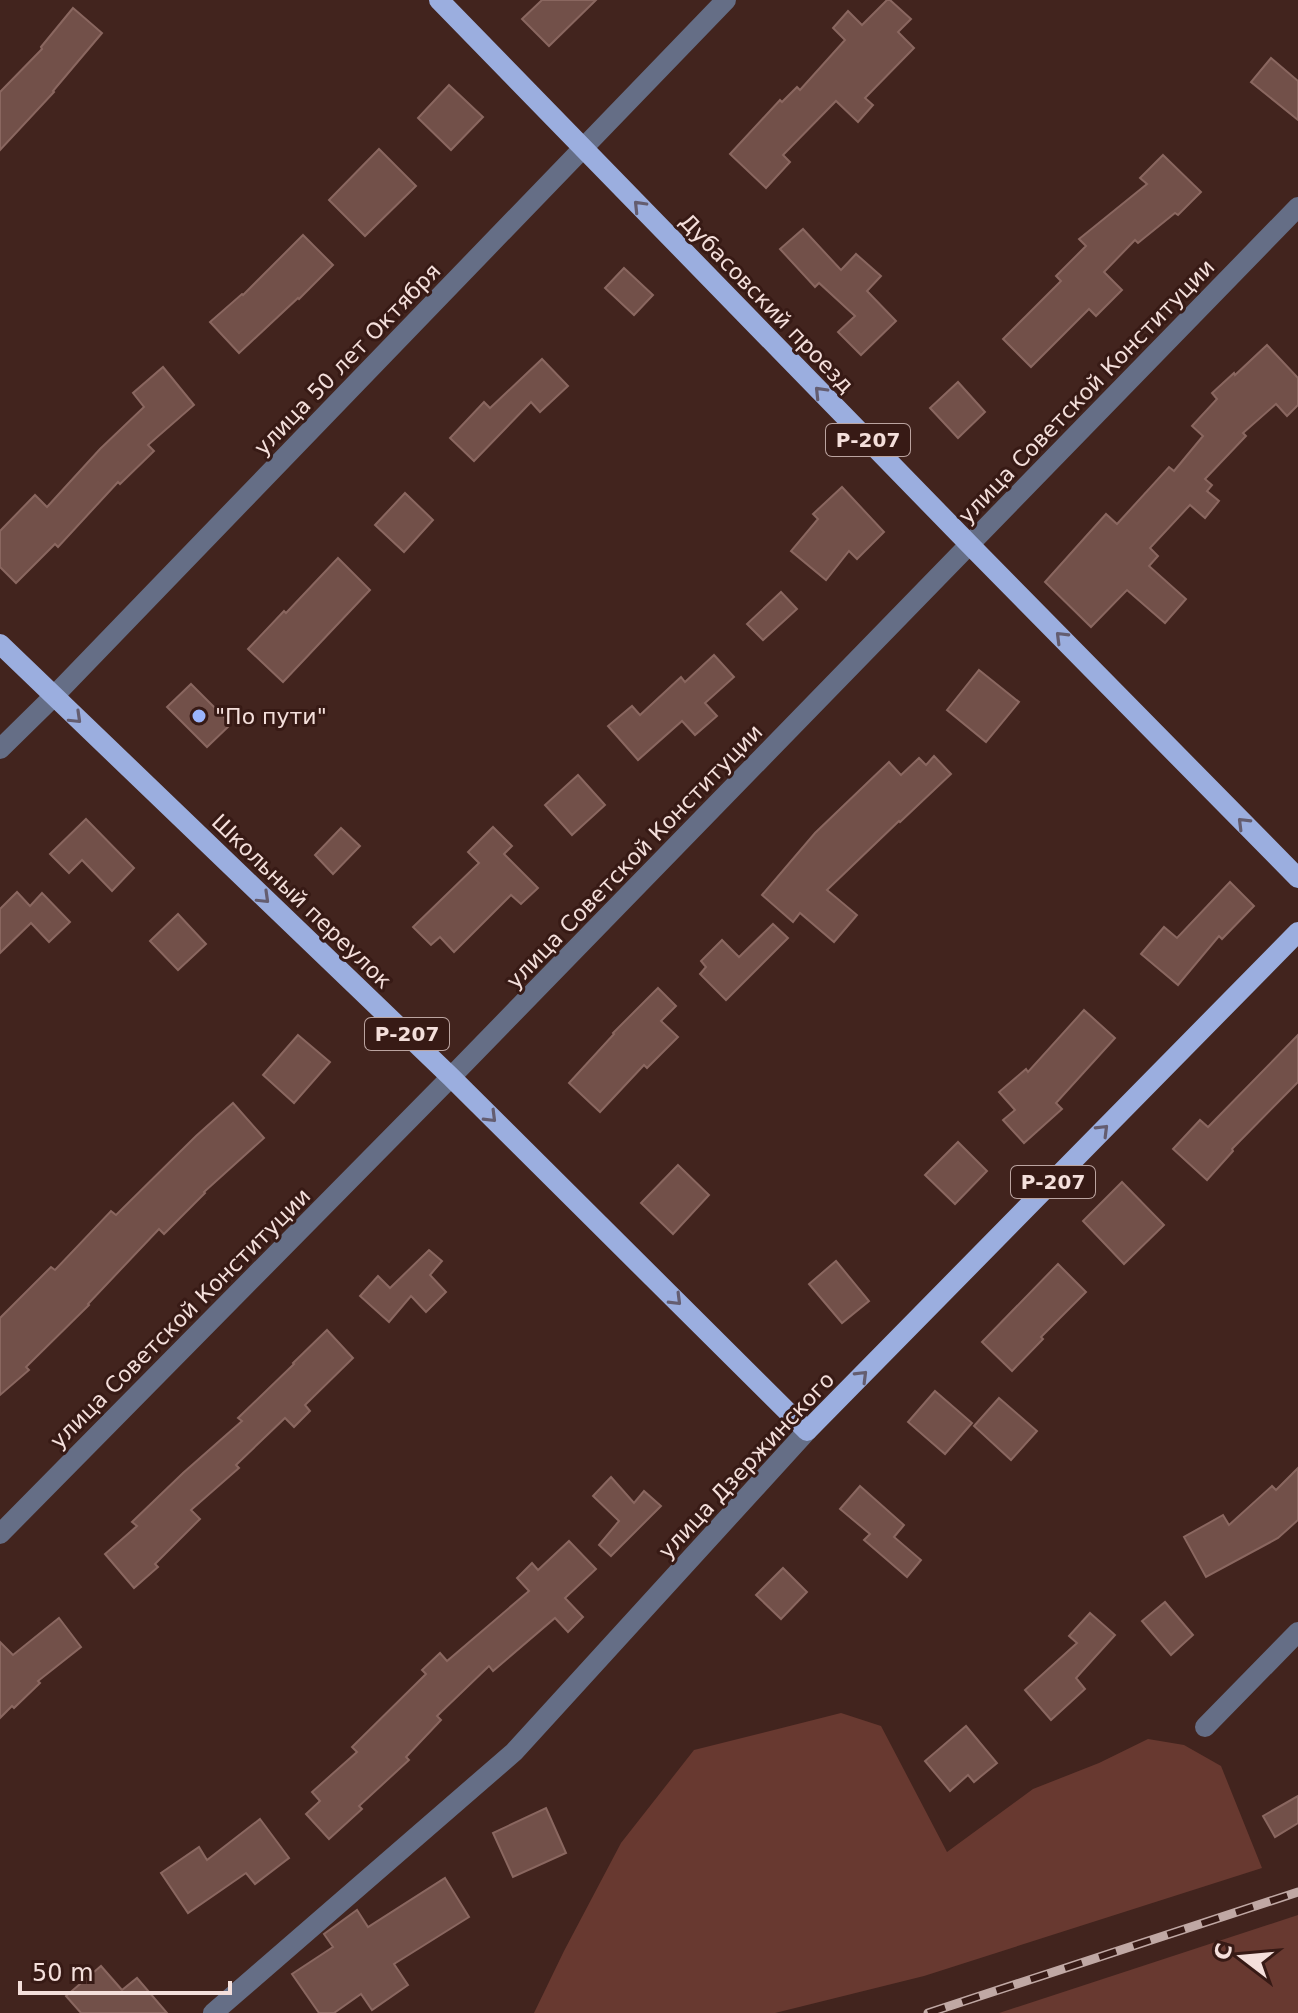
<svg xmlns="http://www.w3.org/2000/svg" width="1298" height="2013" viewBox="0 0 1298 2013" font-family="'DejaVu Sans',sans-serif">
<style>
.green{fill:#683930}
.building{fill:#725049;stroke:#8a6760;stroke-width:2}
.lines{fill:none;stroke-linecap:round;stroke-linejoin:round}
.minor{stroke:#656e86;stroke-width:20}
.major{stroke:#9baedf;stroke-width:20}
.rail-casing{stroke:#c0a8a4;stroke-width:9}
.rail{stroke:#371a15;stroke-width:6;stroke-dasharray:18;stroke-linecap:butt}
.oneway{stroke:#645d70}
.poi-dot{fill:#9bb5fd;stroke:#371a15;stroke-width:3}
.labels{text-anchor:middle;stroke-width:6;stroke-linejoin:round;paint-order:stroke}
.shield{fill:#371a15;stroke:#bba4a0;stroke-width:2}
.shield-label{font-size:20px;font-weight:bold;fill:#f4dfdb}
.street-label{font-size:22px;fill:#f4dfdb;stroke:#371a15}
.poi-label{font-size:22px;fill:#f4dfdb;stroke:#371a15;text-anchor:start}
</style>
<rect width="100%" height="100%" fill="#42241e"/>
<g class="green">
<polygon points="841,1713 881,1726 947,1852 1033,1789 1099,1763 1148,1739 1184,1745 1221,1766 1262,1868 924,1976 775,2013 534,2013 564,1951 621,1843 694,1750"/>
<polygon points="1298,1915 1298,2013 999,2013"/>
</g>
<g class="building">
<polygon points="542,0 596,0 549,46 522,19"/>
<polygon points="887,0 890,0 911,19 898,32 914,48 865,98 873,105 858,122 836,101 783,155 790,162 766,188 730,154 780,100 782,102 797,87 800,90 845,40 833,28 848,11 862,25"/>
<polygon points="73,8 102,33 53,91 54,92 0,150 0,92 42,49 41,47"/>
<polygon points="1271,58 1298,81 1298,120 1251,82"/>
<polygon points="449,85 483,117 451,150 418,118"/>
<polygon points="379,149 416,186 365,236 329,200"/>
<polygon points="1163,155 1201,192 1178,215 1175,213 1138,243 1135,240 1104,272 1122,290 1096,316 1089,309 1031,367 1003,339 1061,281 1056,276 1086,246 1079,239 1147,184 1140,178"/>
<polygon points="803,229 841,270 856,254 881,276 867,291 896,321 861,355 838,332 855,316 819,283 815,287 780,249"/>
<polygon points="303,235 333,265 299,299 298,298 239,353 210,322 242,294 243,295"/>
<polygon points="624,268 653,295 634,315 605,288"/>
<polygon points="1267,345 1298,378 1298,405 1287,416 1276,404 1243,433 1246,436 1205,479 1212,485 1207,491 1219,501 1205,518 1190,505 1150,548 1158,556 1149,566 1186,599 1165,623 1127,590 1091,627 1045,582 1106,514 1117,524 1169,467 1174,471 1203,436 1192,426 1217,399 1212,393 1234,373 1235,375"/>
<polygon points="542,359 568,386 540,412 531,402 474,461 450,438 484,402 490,408"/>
<polygon points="163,367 194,405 148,445 154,451 120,484 118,482 58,547 55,544 16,583 0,567 0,531 35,495 47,507 100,449 144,407 133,393"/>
<polygon points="958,382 985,412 958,438 930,408"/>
<polygon points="842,487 884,532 857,559 849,551 826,580 791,551 818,519 813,514"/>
<polygon points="405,493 433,520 404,552 375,525"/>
<polygon points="338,558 370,590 283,682 248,649 284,611 286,613"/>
<polygon points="781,592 797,609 763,640 747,624"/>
<polygon points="714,655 734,677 705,703 717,716 695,735 682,721 638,760 608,726 632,706 640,715 681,677 685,682"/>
<polygon points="979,670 1019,702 986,742 947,710"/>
<polygon points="191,684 231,724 207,747 167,707"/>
<polygon points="934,756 951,774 900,822 899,821 827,890 857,915 834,942 800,913 793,922 762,895 815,833 889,762 901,775 919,758 926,765"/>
<polygon points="578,775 605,805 572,835 545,805"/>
<polygon points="86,819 134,868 112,891 82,860 69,873 50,854"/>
<polygon points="493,827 512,846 504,854 538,888 521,904 511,895 454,952 440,937 431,945 413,927 479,863 468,852"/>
<polygon points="341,828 360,846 333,874 315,855"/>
<polygon points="1230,882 1254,906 1222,939 1219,936 1178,985 1141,954 1164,927 1177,938"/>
<polygon points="17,892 30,906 42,893 70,922 49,942 31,923 0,953 0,909"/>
<polygon points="178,914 206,944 178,970 150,941"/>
<polygon points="773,924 788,938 726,1000 700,974 706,967 701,961 722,940 739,957"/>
<polygon points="658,988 676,1006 661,1021 678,1037 647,1068 644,1065 600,1112 569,1083 614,1034 613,1033"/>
<polygon points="1084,1010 1115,1038 1056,1103 1062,1109 1024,1143 1003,1120 1015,1110 999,1092 1026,1069 1028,1072"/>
<polygon points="298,1035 330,1062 294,1103 263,1075"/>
<polygon points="1298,1035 1298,1082 1232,1149 1233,1151 1207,1180 1173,1149 1200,1120 1208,1127"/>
<polygon points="233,1103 264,1138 204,1192 205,1193 164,1234 159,1229 88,1304 89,1305 26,1367 29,1370 0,1395 0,1318 51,1267 55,1270 111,1211 116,1215 196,1136"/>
<polygon points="958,1142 987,1171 955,1204 925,1175"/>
<polygon points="678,1165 709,1195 673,1234 641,1203"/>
<polygon points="1122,1182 1164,1225 1124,1264 1083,1221"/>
<polygon points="429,1250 442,1261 430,1275 446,1292 426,1312 411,1296 389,1322 360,1296 378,1276 390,1288"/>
<polygon points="836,1261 869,1301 842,1323 809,1284"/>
<polygon points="1058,1264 1086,1292 1041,1337 1043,1339 1012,1371 982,1342"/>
<polygon points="327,1330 353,1358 305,1405 310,1411 294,1427 285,1418 236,1465 239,1468 191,1510 200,1519 155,1564 158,1567 134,1588 105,1554 137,1526 132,1522 183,1473 242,1421 238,1418 294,1364 293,1363"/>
<polygon points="935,1391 972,1423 945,1454 908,1422"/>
<polygon points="999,1398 1037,1431 1011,1460 974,1426"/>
<polygon points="1298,1468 1298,1520 1278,1538 1206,1577 1184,1537 1223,1515 1229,1525 1272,1486 1276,1490"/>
<polygon points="611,1477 634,1503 644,1491 661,1506 611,1556 599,1545 619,1521 593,1496"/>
<polygon points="860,1486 904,1525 894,1537 921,1560 907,1577 864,1540 870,1534 840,1509"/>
<polygon points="569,1541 596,1569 565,1598 583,1617 568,1632 555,1618 493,1671 489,1666 437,1716 441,1720 406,1757 409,1760 359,1806 362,1809 329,1839 306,1814 320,1801 312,1792 357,1752 352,1747 426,1674 422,1670 440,1653 447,1661 529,1591 517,1578 532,1563 538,1570"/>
<polygon points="783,1568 807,1592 781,1619 756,1595"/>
<polygon points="1165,1602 1193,1635 1171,1655 1142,1621"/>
<polygon points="1090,1613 1115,1635 1076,1678 1085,1689 1051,1720 1025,1690 1077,1643 1069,1636"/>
<polygon points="59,1618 81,1647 38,1681 40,1683 14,1708 12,1706 0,1718 0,1642 13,1655"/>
<polygon points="966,1726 997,1763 974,1782 968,1775 950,1791 925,1761"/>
<polygon points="1298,1796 1298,1823 1275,1837 1263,1816"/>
<polygon points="546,1808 566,1853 513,1877 493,1833"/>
<polygon points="260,1819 289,1858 255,1884 246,1873 188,1913 161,1873 199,1847 207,1860"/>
<polygon points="445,1878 469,1917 394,1964 408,1985 372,2010 361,1994 334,2013 319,2013 292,1974 333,1947 324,1934 357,1910 368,1927"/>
<polygon points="101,1966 122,1990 137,1978 167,2013 81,2013 66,1996"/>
</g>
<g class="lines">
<g class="minor">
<polyline points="0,749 54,696 726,0"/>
<polyline points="0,1534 451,1077 1298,207"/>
<polyline points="1205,1727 1298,1632"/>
<polyline points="213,2013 514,1752 807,1431"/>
</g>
<g class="major">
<polyline points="439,0 970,545 1298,878"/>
<polyline points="0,644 451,1077 807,1431 1298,932"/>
</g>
<g class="rail-casing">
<polyline id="rail" points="928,2013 1298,1892"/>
</g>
<use href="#rail" class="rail"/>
</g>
<defs><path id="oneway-chevron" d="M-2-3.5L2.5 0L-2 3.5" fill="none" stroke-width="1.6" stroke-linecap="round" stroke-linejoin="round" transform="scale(2)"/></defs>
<g class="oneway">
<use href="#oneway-chevron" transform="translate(639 206) rotate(-134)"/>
<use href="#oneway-chevron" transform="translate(820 392) rotate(-134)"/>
<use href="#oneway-chevron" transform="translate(1061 637) rotate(-135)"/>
<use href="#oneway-chevron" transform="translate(76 718) rotate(44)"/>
<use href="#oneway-chevron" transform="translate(1243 823) rotate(-135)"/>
<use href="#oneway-chevron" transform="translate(264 898) rotate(44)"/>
<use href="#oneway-chevron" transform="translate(491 1117) rotate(45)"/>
<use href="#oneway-chevron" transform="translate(1103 1130) rotate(-45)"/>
<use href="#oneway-chevron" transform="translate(676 1300) rotate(45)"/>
<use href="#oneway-chevron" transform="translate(862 1376) rotate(-45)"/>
</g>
<circle class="poi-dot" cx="199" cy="716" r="8"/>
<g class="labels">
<g class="shield">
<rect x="826" y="424" width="84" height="32" rx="6"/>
<rect x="365" y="1018" width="84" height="32" rx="6"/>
<rect x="1011" y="1166" width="84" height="32" rx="6"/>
</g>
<g class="shield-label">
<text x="868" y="447">Р-207</text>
<text x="407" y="1041">Р-207</text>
<text x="1053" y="1189">Р-207</text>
</g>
<g class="street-label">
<text transform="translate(767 303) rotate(46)" y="8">Дубасовский проезд</text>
<text transform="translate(347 359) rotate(-46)" y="8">улица 50 лет Октября</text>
<text transform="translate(1086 391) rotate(-46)" y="8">улица Советской Конституции</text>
<text transform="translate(634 856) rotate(-46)" y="8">улица Советской Конституции</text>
<text transform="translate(302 901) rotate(44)" y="8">Школьный переулок</text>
<text transform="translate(180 1318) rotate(-45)" y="8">улица Советской Конституции</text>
<text transform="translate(746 1465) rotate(-47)" y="8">улица Дзержинского</text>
</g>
<g class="poi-label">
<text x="215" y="724">"По пути"</text>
</g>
</g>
<g transform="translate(1242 1957) rotate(286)" stroke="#371a15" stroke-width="6" paint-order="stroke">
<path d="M0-6L14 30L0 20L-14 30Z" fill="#f4dfdb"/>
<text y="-12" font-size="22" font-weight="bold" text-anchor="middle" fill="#f4dfdb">С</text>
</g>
<path d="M20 1981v12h210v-12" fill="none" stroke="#f4dfdb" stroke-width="4"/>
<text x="32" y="1981" font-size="24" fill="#f4dfdb" stroke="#371a15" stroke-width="6" paint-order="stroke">50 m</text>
</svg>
